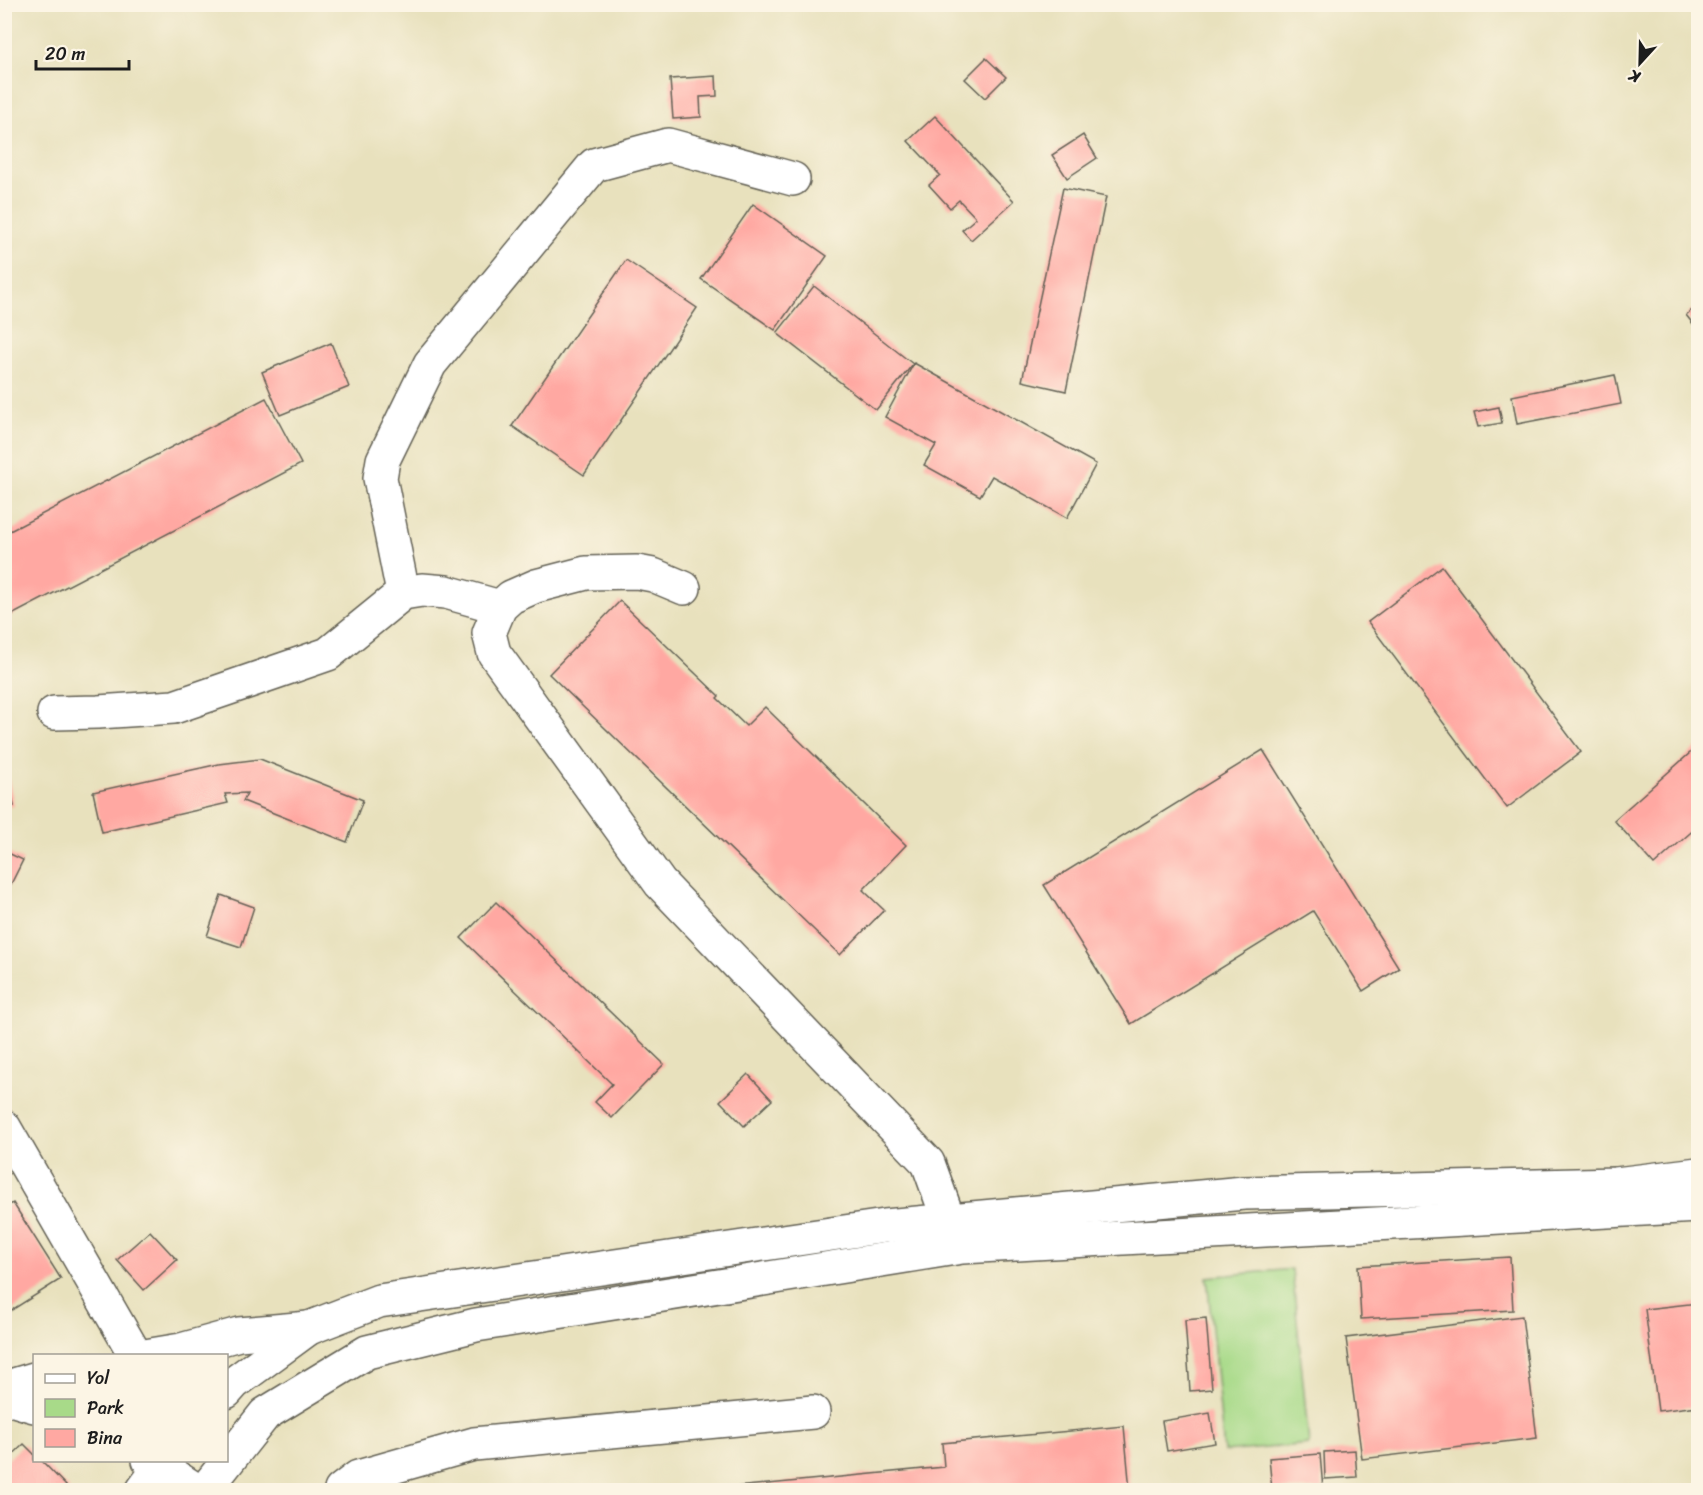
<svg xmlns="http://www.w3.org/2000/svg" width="1703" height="1495" viewBox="0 0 1703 1495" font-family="Sriracha,sans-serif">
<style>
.green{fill:#a8da89;stroke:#627b52;stroke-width:1.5}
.building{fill:#ffa8a2}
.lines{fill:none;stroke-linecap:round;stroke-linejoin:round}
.minor-casing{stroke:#636154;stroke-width:36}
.minor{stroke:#fff;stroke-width:33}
</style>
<rect width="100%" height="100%" fill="#fcf5e5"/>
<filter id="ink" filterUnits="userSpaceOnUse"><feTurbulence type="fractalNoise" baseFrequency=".0167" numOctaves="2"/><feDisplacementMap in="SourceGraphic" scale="12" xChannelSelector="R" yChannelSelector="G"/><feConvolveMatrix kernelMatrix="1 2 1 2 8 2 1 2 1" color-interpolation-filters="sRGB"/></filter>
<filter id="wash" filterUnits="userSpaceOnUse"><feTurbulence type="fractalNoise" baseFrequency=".008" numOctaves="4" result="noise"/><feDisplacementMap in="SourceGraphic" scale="24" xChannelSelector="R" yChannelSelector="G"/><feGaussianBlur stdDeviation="1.35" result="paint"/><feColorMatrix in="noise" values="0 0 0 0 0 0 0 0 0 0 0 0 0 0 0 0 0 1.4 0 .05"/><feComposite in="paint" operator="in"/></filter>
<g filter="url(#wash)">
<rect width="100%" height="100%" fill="#e8e1bd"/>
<polygon class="green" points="1292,1269 1309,1444 1224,1452 1207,1277"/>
<g id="blocks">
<g class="building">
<polygon points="986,58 1006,77 985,98 965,79"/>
<polygon points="716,76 717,96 700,97 701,117 673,119 670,79"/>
<polygon points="935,116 1014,201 971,240 962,230 976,218 959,200 950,208 929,185 940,175 908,141"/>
<polygon points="1083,135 1097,158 1067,178 1052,155"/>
<polygon points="1063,188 1106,197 1066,391 1022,381"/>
<polygon points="753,204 827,256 775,330 701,279"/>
<polygon points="626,260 697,308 584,475 512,426"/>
<polygon points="814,286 913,364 876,410 777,333"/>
<polygon points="1698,305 1698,330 1686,315"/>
<polygon points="331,343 349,387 280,415 262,372"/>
<polygon points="914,363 1096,464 1067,518 992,476 980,496 924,465 936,445 885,417"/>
<polygon points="1615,375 1621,404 1517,424 1512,396"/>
<polygon points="266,398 301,464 4,619 4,534"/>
<polygon points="1499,407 1502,423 1478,427 1474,412"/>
<polygon points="1442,566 1581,752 1507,808 1368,622"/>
<polygon points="620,601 719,696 717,698 746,726 765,707 906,845 863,890 884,910 840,955 549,674"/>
<polygon points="1698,746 1698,826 1654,865 1614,820"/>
<polygon points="1263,750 1399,968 1363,991 1313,911 1131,1024 1044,885"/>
<polygon points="4,759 14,806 4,807"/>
<polygon points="260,759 363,800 347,842 243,801 247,793 225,794 228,803 102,832 93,792 219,764"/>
<polygon points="4,851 23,860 11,884 4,885"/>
<polygon points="221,895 254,907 241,947 207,936"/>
<polygon points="496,902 664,1064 612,1118 595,1102 612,1084 461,938"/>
<polygon points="748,1074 772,1100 744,1126 720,1101"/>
<polygon points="13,1203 61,1279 4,1315 4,1208"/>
<polygon points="150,1231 177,1260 144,1290 117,1260"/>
<polygon points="1510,1257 1513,1310 1361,1319 1358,1266"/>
<polygon points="1698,1303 1698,1406 1658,1411 1645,1309"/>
<polygon points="1522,1316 1537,1438 1362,1459 1346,1338"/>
<polygon points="1206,1318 1212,1389 1190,1391 1185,1320"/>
<polygon points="1210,1413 1215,1443 1167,1451 1162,1421"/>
<polygon points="1124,1426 1130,1490 715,1490 715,1489 944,1467 942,1443"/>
<polygon points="24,1444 34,1454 34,1460 41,1460 70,1490 4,1490 4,1463"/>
<polygon points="1355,1450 1357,1477 1325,1479 1324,1452"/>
<polygon points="1320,1454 1323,1489 1272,1490 1269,1458"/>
</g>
</g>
</g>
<g filter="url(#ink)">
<use href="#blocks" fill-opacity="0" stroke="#636154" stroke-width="1.5"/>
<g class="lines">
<g class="minor-casing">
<g id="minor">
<polyline points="684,588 653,575 637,572 586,573 536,586 511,597 500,607 489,633 494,653 660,883 928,1163 949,1221"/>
<polyline points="403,593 380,478 383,460 430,364 594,165 668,145 793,179"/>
<polyline points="54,713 98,712 174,707 328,654 403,593 422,590 446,592 500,607"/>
<polyline points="4,1127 136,1356"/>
<polyline points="145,1356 181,1350 239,1334 309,1328"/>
<polyline points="4,1388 34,1379"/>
<polyline points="226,1392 234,1383 309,1328 379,1301 885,1226 1244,1193 1616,1184 1698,1174"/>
<polyline points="4,1397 34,1406"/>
<polyline points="149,1460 196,1490"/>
<polyline points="143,1490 165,1460"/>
<polyline points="205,1490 265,1414 367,1352 476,1325 962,1247 1698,1206"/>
<polyline points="341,1490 358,1477 474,1444 813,1412"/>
</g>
</g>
<use href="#minor" class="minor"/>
</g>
</g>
<rect width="1703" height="1495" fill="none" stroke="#fcf5e5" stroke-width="24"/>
<rect x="33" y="1354" width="195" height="108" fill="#fcf5e5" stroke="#a29e95" stroke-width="1.5"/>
<rect x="45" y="1374" width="30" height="9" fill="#ffffff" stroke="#a29e95" stroke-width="1.5"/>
<text x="87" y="1384" font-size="18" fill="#1c1c1c">Yol</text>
<rect x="45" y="1399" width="30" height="18" fill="#a8da89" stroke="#a29e95" stroke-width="1.5"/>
<text x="87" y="1414" font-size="18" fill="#1c1c1c">Park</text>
<rect x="45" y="1429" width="30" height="18" fill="#ffa8a2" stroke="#a29e95" stroke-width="1.5"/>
<text x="87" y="1444" font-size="18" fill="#1c1c1c">Bina</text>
<g transform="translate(1640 63) rotate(202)" stroke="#fcf5e5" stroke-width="4.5" paint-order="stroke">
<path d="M0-4.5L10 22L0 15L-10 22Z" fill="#1c1c1c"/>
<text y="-9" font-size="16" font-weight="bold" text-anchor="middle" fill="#1c1c1c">K</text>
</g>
<path d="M36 60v9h93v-9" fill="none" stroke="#1c1c1c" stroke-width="3"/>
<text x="45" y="60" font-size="18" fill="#1c1c1c" stroke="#fcf5e5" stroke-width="4.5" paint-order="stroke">20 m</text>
</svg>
